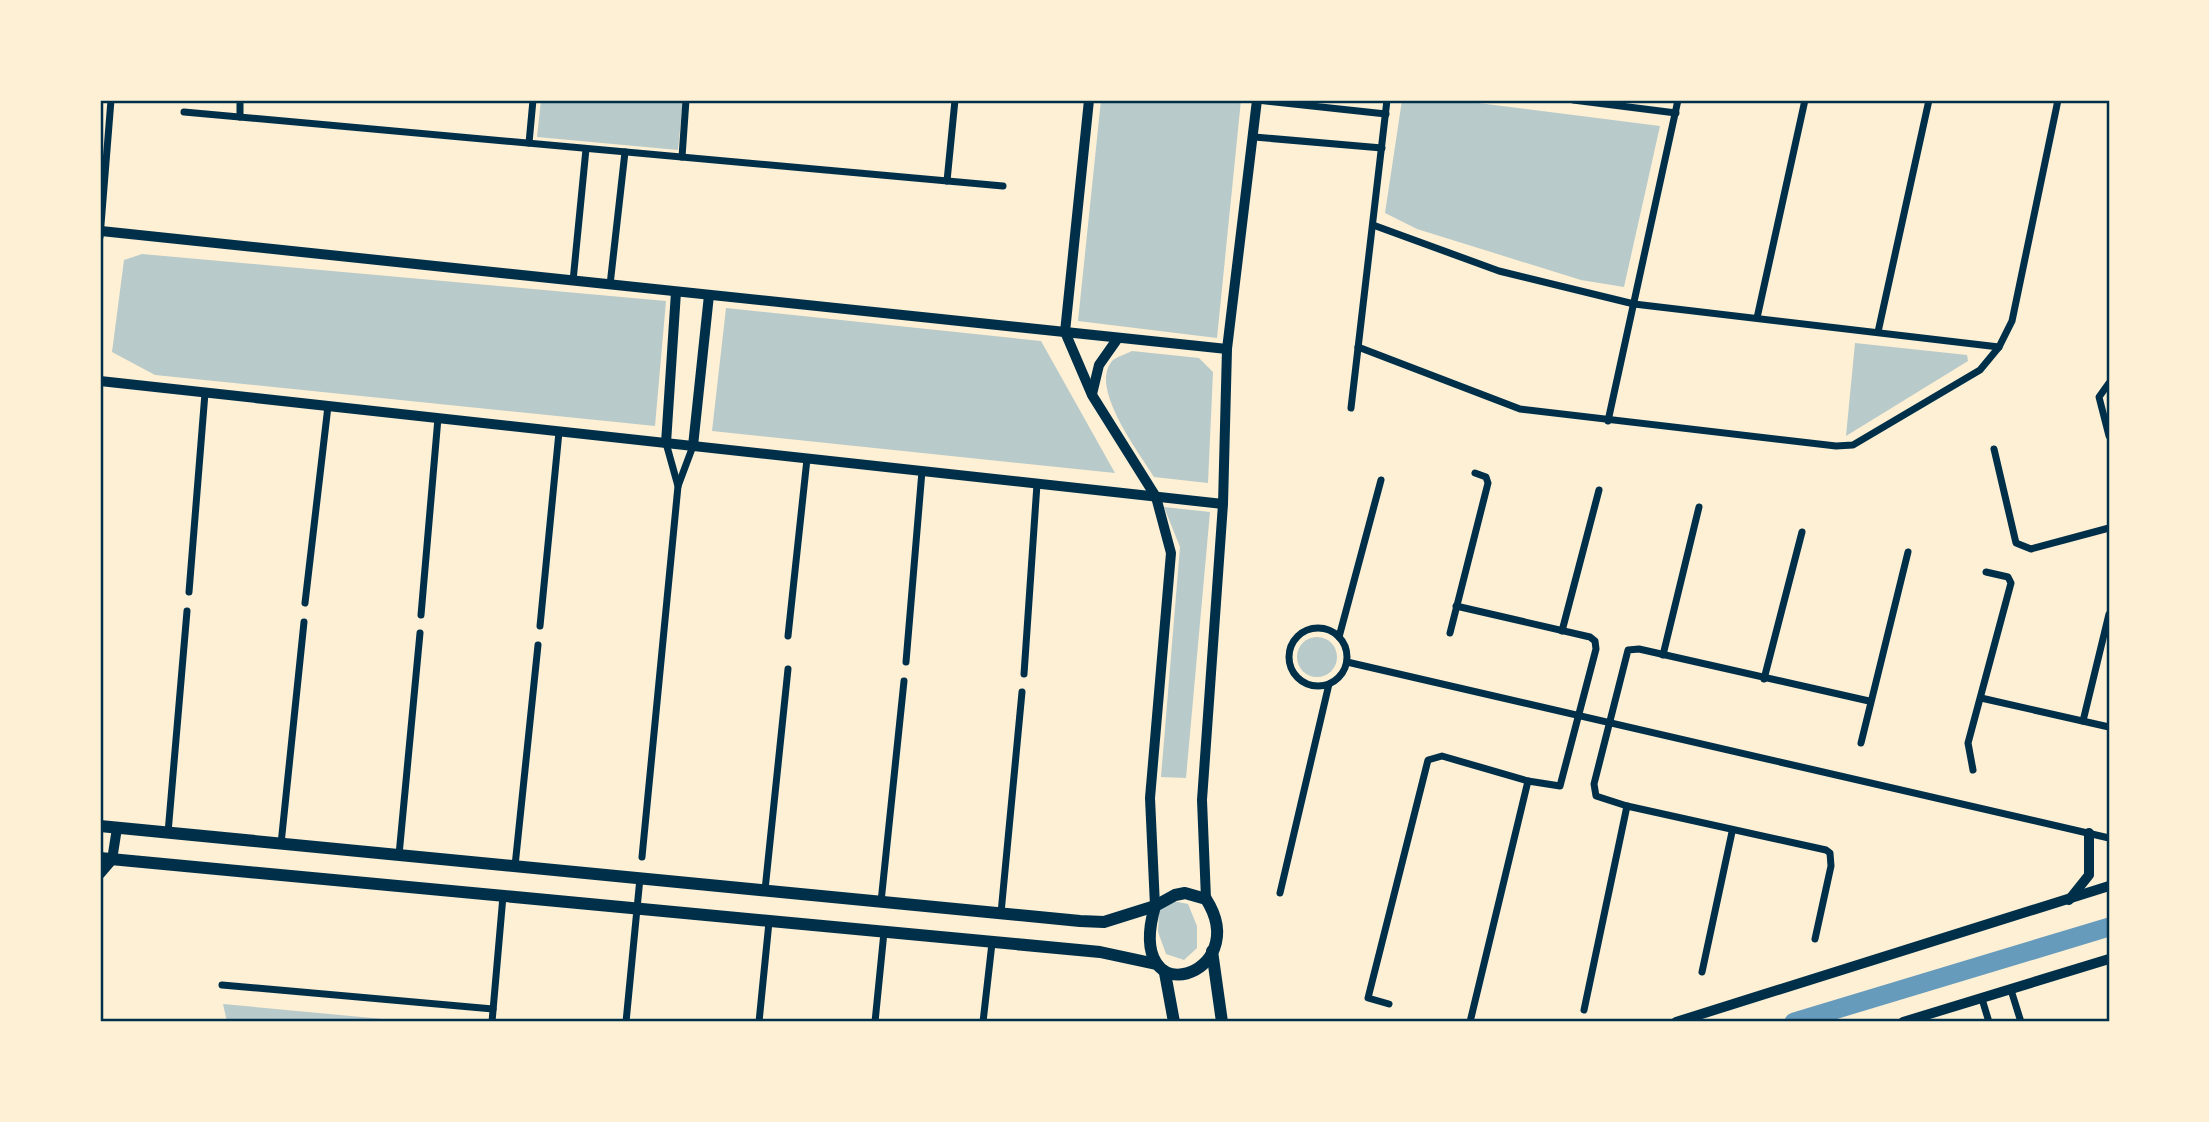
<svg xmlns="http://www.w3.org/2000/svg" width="2209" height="1122" viewBox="0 0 2209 1122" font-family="'Noto Sans',sans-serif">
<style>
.green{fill:#b9caca}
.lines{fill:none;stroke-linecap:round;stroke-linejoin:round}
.canal{stroke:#669bbc;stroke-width:19}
.minor{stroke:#003049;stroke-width:7}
.tertiary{stroke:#003049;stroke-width:10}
.secondary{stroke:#003049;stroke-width:12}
.neatline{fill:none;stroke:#003049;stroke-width:2.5}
</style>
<rect width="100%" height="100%" fill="#fdf0d5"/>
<g class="green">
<polygon points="541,100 683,100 678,150 537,137"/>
<polygon points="1101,100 1241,100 1217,338 1078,321"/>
<polygon points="1402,100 1454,100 1660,126 1624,287 1581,280 1417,229 1385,213"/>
<polygon points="142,254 666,301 655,426 155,375 112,352 124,260"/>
<polygon points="726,308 1041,341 1115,473 712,431"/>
<polygon points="1855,343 1967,355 1968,361 1846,436"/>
<path d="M1132 351 1199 358 1213 372 1208 483 1154 477C1139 452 1089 388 1112 361 1116 357 1126 354 1132 351Z"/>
<polygon points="1164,507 1210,512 1186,778 1161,777 1180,547"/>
<circle cx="1317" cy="657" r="20"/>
<polygon points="1173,901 1188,904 1197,926 1197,948 1184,960 1166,954 1158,932 1159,910"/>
<polygon points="223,1004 415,1022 227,1022"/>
</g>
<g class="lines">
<polyline class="canal" points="1794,1022 2109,927"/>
<g class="minor">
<polyline points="1257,100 1386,114"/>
<polyline points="1573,100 1676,113"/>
<polyline points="184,112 1003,186"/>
<polyline points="240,117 240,100"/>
<polyline points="1254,137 1382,148"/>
<polyline points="529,143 533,100"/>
<polyline points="682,157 686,100"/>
<polyline points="947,181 955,100"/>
<polyline points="1373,225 1499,271 1634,304 1999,347"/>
<polyline points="100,237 111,100"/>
<polyline points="573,281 586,149"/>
<polyline points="610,285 625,152"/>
<polyline points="1757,318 1805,100"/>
<polyline points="1878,332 1929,100"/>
<polyline points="1358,347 1520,409 1836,446 1853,445 1980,370 1999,347 2012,321 2058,100"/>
<polyline points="2109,383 2099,397 2109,436"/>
<polyline points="1351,408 1387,100"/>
<polyline points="1608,421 1678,100"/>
<polyline points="666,443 678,486"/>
<polyline points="1994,449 2016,543 2031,549 2109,528"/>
<polyline points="189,592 205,393"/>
<polyline points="305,603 328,406"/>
<polyline points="421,615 438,418"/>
<polyline points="540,626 559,432"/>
<circle cx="1318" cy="657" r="29"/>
<polyline points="1562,631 1599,490"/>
<polyline points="1450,633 1488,483 1486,477 1475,473"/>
<polyline points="788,636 807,459"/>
<polyline points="1339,637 1381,480"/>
<polyline points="1663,655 1699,507"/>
<polyline points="906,662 922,471"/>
<polyline points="1347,662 2109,838"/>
<polyline points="1024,674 1037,484"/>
<polyline points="1764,679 1802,532"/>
<polyline points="1981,698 2109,727"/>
<polyline points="2083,721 2109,614"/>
<polyline points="1861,743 1908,552"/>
<polyline points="1973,770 1968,743 2011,583 2008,577 1986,572"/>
<polyline points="168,833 187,611"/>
<polyline points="281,844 304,622"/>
<polyline points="399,855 420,633"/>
<polyline points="642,857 678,486 693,446"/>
<polyline points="515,866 538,645"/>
<polyline points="765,890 788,669"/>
<polyline points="1280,893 1329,684"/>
<polyline points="881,902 904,681"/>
<polyline points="1001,913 1022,692"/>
<polyline points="1815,939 1831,866 1830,853 1826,850 1627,806 1596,796 1594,784 1628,650 1639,649 1869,701"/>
<polyline points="1702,972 1732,832"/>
<polyline points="222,985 493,1009"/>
<polyline points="2011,990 2021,1022"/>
<polyline points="1982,999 1989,1022"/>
<polyline points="1389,1004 1368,998 1428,760 1442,756 1528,781 1560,786 1596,649 1595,641 1590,637 1456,606"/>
<polyline points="1584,1010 1627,806"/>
<polyline points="492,1022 503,896"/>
<polyline points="626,1022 640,878"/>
<polyline points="759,1022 769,922"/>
<polyline points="875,1022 884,932"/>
<polyline points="983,1022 992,943"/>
<polyline points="1470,1022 1528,781"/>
</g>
<g class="tertiary">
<polyline points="1089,100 1065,332 1092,395 1156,497 1171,553 1150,798 1155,906"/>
<polyline points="101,231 1227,349"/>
<polyline points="100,381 1223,504"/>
<polyline points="1092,394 1099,365 1118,338"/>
<polyline points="666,443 676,292"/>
<polyline points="693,446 709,295"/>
<polyline points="100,874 112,860 117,828"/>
<polyline points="1206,899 1202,800 1223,504 1227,349 1257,100"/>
<polyline points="2069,900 2089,875 2089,833"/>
<polyline points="1676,1022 2109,886"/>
<polyline points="1903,1022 2109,959"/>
</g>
<g class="secondary">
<polyline points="100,826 1080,921 1104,922 1155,906"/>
<polyline points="100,858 1100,952 1156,964"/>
<path d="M1185 893 1206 899C1255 976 1123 1018 1155 906L1175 895Z"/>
<polyline points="1212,951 1222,1022"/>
<polyline points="1165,973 1174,1022"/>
</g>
</g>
<rect width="2209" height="1122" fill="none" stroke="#fdf0d5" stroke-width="203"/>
<rect x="102" y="102" width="2006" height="918" class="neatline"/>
</svg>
